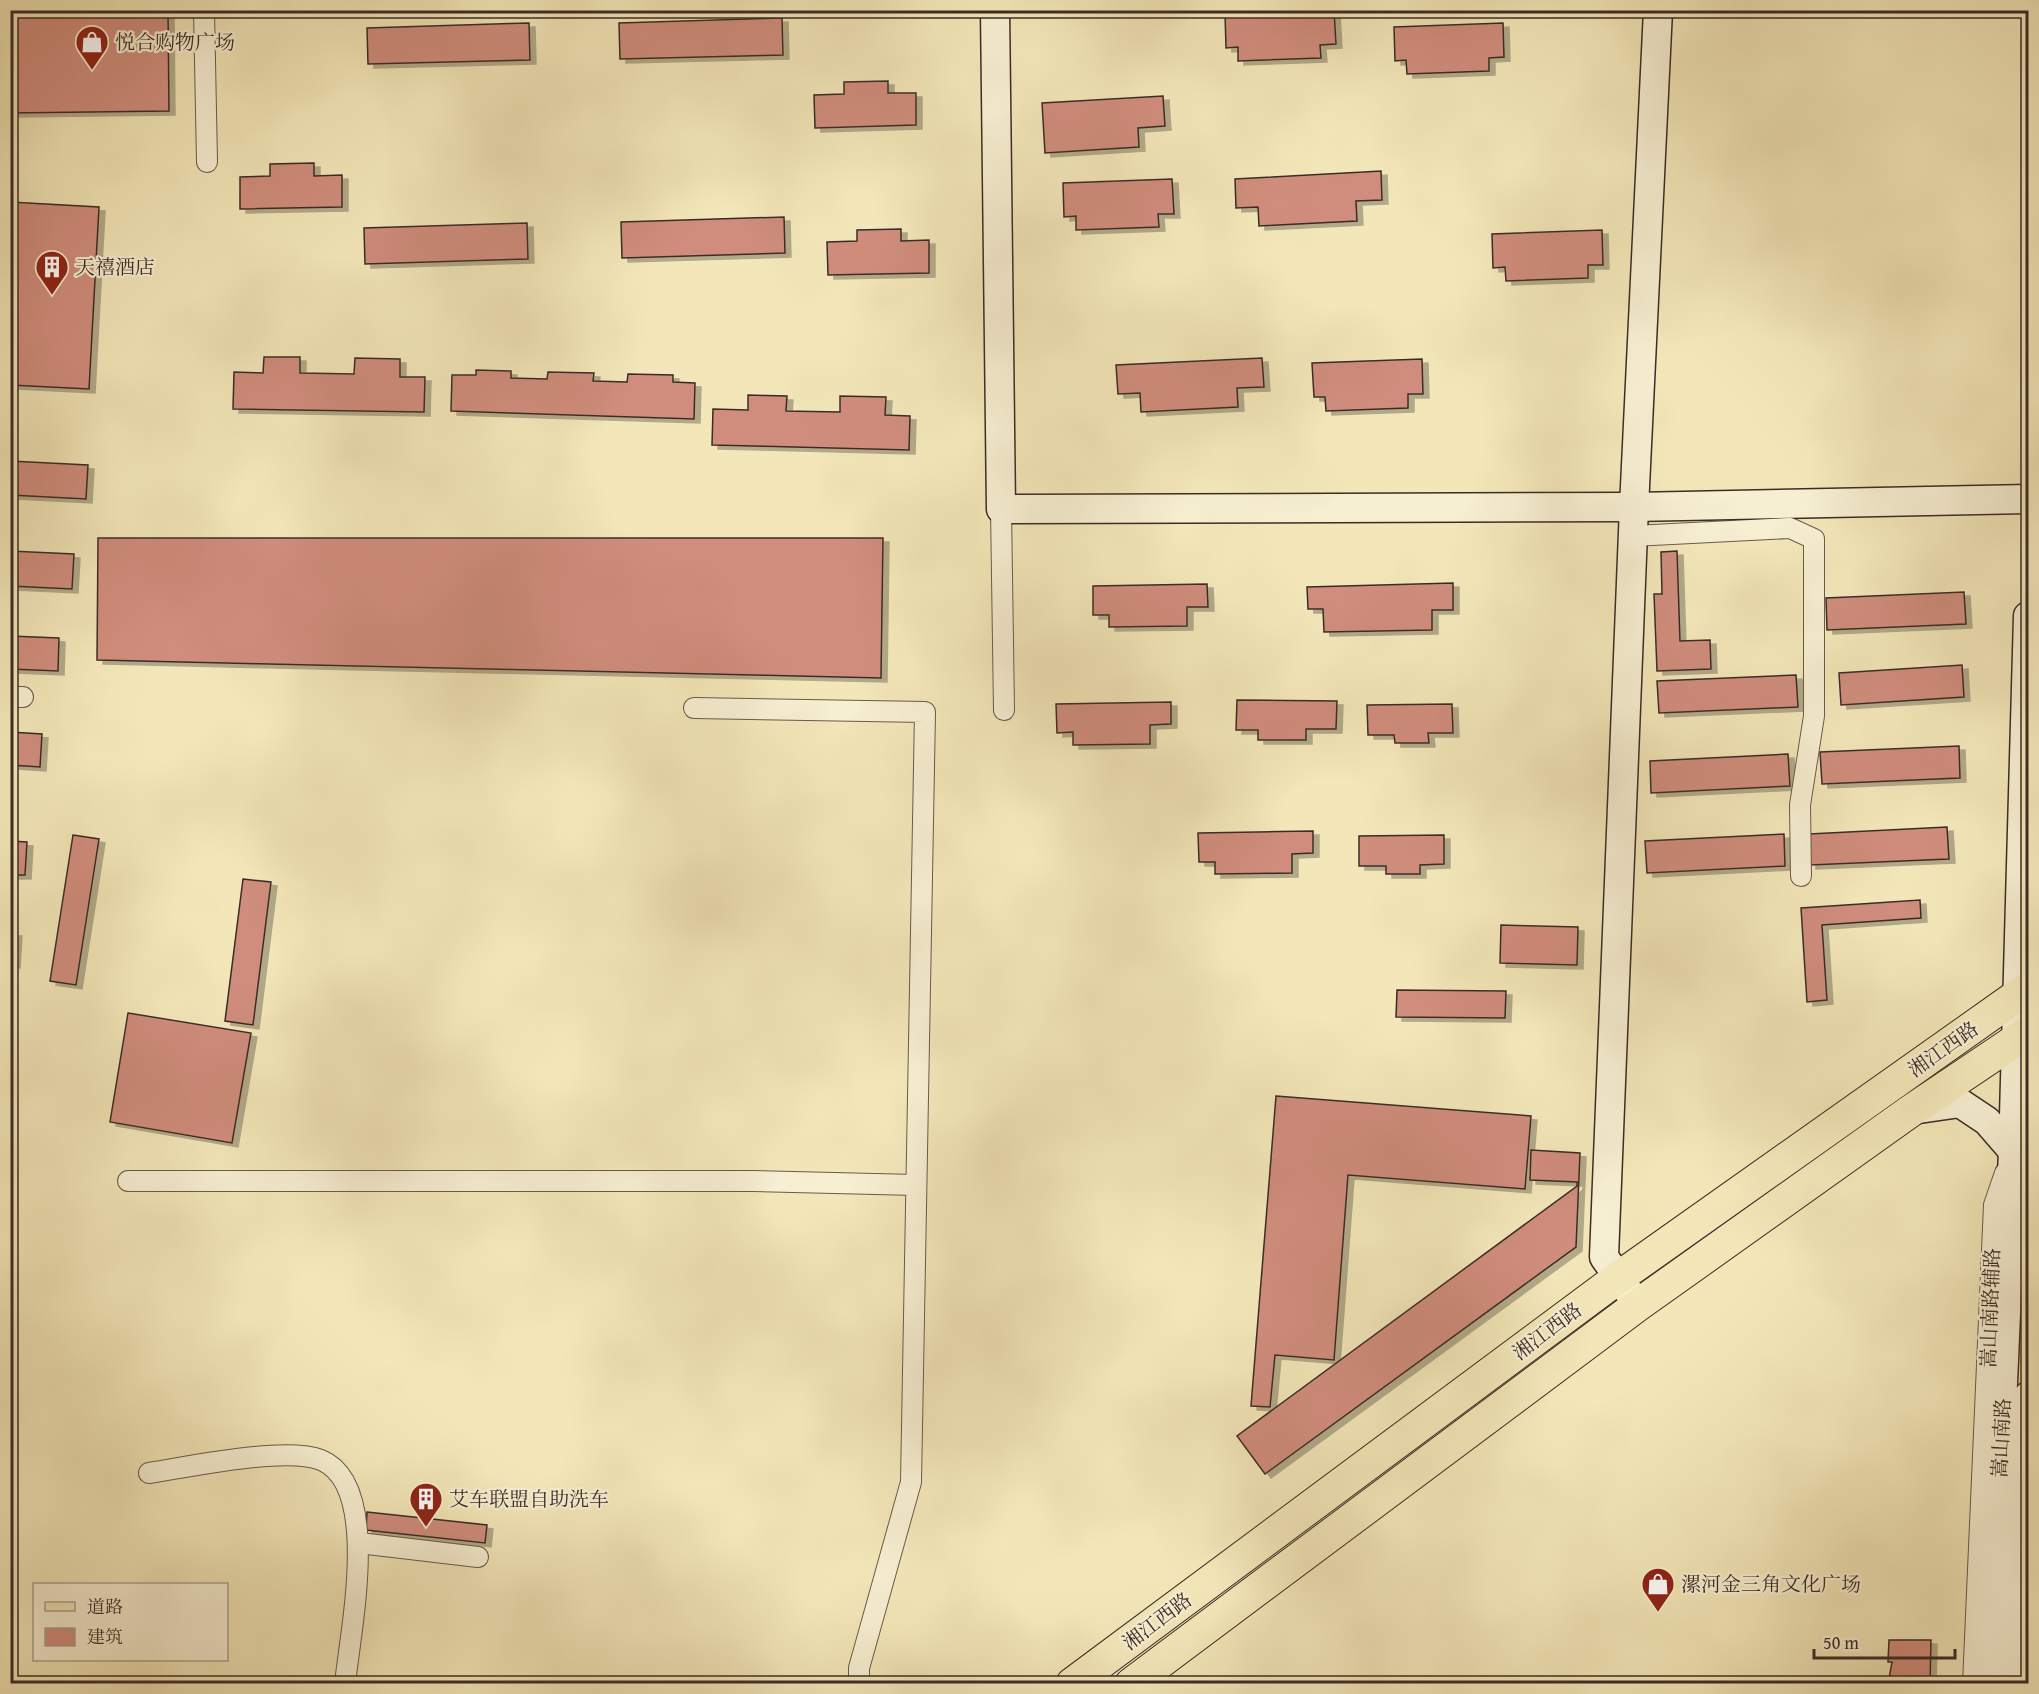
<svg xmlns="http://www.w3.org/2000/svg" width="2039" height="1694" viewBox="0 0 2039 1694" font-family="'Gentium Book Plus','Noto Serif SC',serif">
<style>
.building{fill:#d08d7d;stroke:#3b2c26;stroke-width:1.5;filter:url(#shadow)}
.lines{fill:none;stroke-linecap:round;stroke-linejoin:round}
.street-casing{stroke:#695b4b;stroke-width:22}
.secondary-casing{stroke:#3b2c26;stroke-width:31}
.primary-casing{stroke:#3b2c26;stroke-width:34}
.street{stroke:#f7efd2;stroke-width:20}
.secondary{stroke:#f7efd2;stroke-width:28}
.primary{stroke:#f3e7b9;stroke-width:32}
.labels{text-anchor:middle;stroke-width:4.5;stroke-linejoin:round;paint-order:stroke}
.poi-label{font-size:20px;fill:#3b2c26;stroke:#f7efd2;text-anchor:start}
.street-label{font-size:20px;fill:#3b2c26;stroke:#f7efd2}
</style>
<defs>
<filter id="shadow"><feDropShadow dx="6" dy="4" stdDeviation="0" flood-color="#0004"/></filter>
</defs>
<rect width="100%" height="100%" fill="#f3e7b9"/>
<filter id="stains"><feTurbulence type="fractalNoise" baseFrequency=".00333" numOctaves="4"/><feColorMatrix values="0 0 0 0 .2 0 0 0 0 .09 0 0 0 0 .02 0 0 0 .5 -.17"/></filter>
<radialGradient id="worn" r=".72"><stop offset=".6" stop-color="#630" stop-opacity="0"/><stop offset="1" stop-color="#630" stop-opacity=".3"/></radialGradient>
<g class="building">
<polygon points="10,10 168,10 169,111 10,113"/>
<polygon points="234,10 334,10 234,13"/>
<polygon points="1334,10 1336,44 1320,45 1321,58 1238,61 1238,47 1226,48 1225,14"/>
<polygon points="782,18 783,55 620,59 619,23"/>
<polygon points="529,23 530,60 368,64 367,28"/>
<polygon points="1503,23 1504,57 1489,58 1489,71 1407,74 1406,60 1395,61 1394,27"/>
<polygon points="888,81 888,93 916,93 916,125 815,128 814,95 844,94 844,82"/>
<polygon points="1163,96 1165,126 1138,128 1139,147 1045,153 1042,103"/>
<polygon points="314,163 314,176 342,175 342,207 240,209 240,177 270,176 270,164"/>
<polygon points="1381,171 1382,200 1356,201 1357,221 1259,226 1258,207 1236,208 1235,179"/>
<polygon points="1172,179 1174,214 1158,214 1159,227 1076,230 1076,216 1064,217 1063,183"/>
<polygon points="10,202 99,207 89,389 10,385"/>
<polygon points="784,217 785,253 622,258 621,222"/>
<polygon points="527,223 528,259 365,264 364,228"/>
<polygon points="901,229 901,241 929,240 929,273 828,275 827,242 857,241 857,230"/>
<polygon points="1602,230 1603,265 1588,265 1588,278 1506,281 1505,267 1493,268 1492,234"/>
<polygon points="264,357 300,357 300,373 354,374 355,358 400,359 400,377 425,377 424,412 233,409 234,372 263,373"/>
<polygon points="1262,358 1264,387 1237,388 1238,407 1141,412 1140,393 1118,394 1116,365"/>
<polygon points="1422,359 1423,394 1408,394 1408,408 1326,411 1325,397 1314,397 1312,363"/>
<polygon points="476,370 511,371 511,378 547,379 548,372 594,373 593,381 627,382 628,374 673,375 673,382 695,383 694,419 451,411 452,375 476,375"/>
<polygon points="748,395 787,396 786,411 840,412 840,396 886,397 885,415 910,416 909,450 712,445 713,409 748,410"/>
<polygon points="10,461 88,465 86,499 10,495"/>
<polygon points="98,538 883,538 881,678 97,660"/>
<polygon points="10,551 74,554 72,589 10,586"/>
<polygon points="1677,551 1680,641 1710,640 1711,669 1657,671 1654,594 1662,594 1661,552"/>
<polygon points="1453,583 1453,610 1432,610 1432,630 1324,632 1323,609 1308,609 1307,587"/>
<polygon points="1207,584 1208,607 1187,607 1187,626 1109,627 1109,615 1093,615 1093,586"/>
<polygon points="1964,592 1966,624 1827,630 1826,598"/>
<polygon points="10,636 59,638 58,671 10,669"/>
<polygon points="1962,665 1964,697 1841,705 1839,673"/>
<polygon points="1796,675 1798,707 1659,713 1657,681"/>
<polygon points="1237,700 1337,701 1336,729 1306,729 1306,740 1258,740 1258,730 1236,730"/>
<polygon points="1171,702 1171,724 1150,725 1150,744 1073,745 1073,732 1057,733 1056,704"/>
<polygon points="1452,704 1453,733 1428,733 1429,743 1395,743 1394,735 1368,735 1367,705"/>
<polygon points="10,732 42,734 40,767 10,765"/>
<polygon points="1959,746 1960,778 1822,784 1820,752"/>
<polygon points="1788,754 1790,786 1651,793 1650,761"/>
<polygon points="1947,827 1949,859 1810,865 1809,834"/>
<polygon points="1313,831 1313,853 1292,854 1292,873 1215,874 1215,862 1199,862 1198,833"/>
<polygon points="1784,834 1785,866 1647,873 1645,841"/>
<polygon points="73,835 99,839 76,985 50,981"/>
<polygon points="1444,835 1444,864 1420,865 1420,874 1386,874 1386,866 1359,866 1359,836"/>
<polygon points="10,841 27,842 25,875 10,875"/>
<polygon points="243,879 271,882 253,1025 225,1021"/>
<polygon points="1920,900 1921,918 1822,925 1827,1000 1807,1002 1801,908"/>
<polygon points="1501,925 1578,927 1577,965 1500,963"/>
<polygon points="10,932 16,932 14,964 10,964"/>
<polygon points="1397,990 1506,991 1505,1018 1396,1017"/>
<polygon points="128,1013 251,1033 232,1143 110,1122"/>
<polygon points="1276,1096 1531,1116 1525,1189 1348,1175 1334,1360 1275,1355 1270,1407 1251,1406"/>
<polygon points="1531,1150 1580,1153 1576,1247 1265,1474 1237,1436 1577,1186 1577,1182 1530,1180"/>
<polygon points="367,1512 487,1525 485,1543 366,1530"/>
<polygon points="1889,1640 1931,1640 1930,1684 1888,1684 1892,1662 1888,1662"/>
</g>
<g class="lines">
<g class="street-casing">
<g id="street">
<polyline points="204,10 207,162"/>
<polyline points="1001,509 1004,710"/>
<polyline points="1633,536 1790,528 1814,539 1814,716 1800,805 1801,876"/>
<polyline points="10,697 23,697"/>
<polyline points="694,708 925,712 911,1482 859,1668 859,1684"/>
<polyline points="128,1181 754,1181 916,1185"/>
<path d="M149 1473C189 1467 285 1446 321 1460 382 1485 350 1631 345 1684"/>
<polyline points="359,1543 478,1557"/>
<polyline points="1973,1684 1994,1205 2005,1173"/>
</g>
</g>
<g class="secondary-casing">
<g id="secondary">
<polyline points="995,10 1001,509 1634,507 2028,499"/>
<polyline points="1912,1110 1960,1103 1987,1121 2013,1151"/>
<polyline points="1638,1305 1604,1257 1634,507 1658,10"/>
<polyline points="1990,1684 2013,1151 2028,616"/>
<polyline points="2015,1684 2028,1396"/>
</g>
</g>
<g class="primary-casing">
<g id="primary">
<polyline points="1072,1684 1618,1278 2028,988"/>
<polyline points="1131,1684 1638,1305 1912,1110 2028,1032"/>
</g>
</g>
<use href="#street" class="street"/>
<use href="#secondary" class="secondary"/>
<use href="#primary" class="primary"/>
</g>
<defs>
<g id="shop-pin" transform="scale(1.725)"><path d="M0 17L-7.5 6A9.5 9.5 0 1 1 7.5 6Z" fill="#8f2418" stroke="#f7efd2"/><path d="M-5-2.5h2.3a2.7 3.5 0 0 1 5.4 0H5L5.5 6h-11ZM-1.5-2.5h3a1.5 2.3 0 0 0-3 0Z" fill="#fff"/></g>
<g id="building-pin" transform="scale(1.725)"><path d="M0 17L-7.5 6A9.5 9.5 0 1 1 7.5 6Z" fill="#8f2418" stroke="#f7efd2"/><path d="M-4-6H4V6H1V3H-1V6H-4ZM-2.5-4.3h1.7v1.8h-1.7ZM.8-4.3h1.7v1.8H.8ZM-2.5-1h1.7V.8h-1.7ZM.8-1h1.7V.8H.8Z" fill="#fff"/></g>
</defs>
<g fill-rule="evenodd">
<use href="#shop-pin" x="92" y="42"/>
<use href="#building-pin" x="52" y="267"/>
<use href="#building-pin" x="426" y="1499"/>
<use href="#shop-pin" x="1658" y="1584"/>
</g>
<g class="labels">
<g class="poi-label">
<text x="115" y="49">悦合购物广场</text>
<text x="75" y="274">天禧酒店</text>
<text x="449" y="1506">艾车联盟自助洗车</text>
<text x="1681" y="1591">漯河金三角文化广场</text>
</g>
<g class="street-label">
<text transform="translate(1943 1049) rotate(-35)" y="7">湘江西路</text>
<text transform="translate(1990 1308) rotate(-88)" y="7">嵩山南路辅路</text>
<text transform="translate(1547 1331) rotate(-37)" y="7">湘江西路</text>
<text transform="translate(2001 1438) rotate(-87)" y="7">嵩山南路</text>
<text transform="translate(1157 1621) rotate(-37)" y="7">湘江西路</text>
</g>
</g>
<rect width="2039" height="1694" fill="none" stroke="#f3e7b9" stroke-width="36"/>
<rect x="12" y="12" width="2015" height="1670" fill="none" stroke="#3b2c26" stroke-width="3"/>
<rect x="18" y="18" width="2003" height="1658" fill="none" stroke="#3b2c26" stroke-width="1.5"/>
<rect x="33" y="1583" width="195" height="78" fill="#f7efd2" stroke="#aca18d" stroke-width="1.5"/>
<rect x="45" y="1602" width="30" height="9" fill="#f3e7b9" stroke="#aca18d" stroke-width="1.5"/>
<text x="87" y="1613" font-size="18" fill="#3b2c26">道路</text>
<rect x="45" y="1628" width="30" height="18" fill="#d08d7d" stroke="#aca18d" stroke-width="1.5"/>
<text x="87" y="1643" font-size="18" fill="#3b2c26">建筑</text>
<path d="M1814 1649v9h141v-9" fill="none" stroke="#3b2c26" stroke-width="3"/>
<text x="1823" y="1649" font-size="18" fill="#3b2c26" stroke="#f7efd2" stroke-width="4.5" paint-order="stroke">50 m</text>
<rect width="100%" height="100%" filter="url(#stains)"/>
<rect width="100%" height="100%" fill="url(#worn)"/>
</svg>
